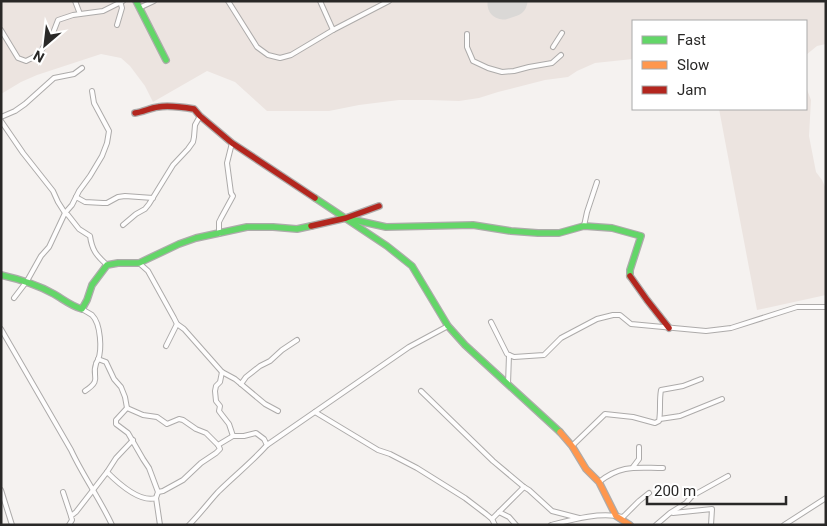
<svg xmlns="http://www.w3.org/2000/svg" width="827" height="526" viewBox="0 0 827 526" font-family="Roboto,sans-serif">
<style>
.built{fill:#ece4e0}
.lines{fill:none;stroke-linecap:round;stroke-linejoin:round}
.runway{stroke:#dad8d6;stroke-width:31}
.street-casing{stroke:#adabaa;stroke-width:6}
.fast-casing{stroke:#adabaa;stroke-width:8}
.slow-casing{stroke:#adabaa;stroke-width:8}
.jam-casing{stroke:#adabaa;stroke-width:8}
.street{stroke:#fefdfd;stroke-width:4}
.fast{stroke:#63d668;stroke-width:5.5}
.slow{stroke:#ff974d;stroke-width:5.5}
.jam{stroke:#b3261e;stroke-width:5.5}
</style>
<rect width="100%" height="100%" fill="#f5f2f0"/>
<g class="built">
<polygon points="1,1 826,1 826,44 817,46 806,55 806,21 633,21 633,59 595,63 577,71 568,77 545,80 498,92 479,98 459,101 429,100 399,100 359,105 329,111 267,111 235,82 207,71 153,102 145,86 130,66 121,58 101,54 37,75 21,82 1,94"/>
<polygon points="806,87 811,100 809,136 816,172 822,180 826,189 826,295 757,310 719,109 806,109"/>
</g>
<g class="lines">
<polyline class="runway" points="503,4 512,1"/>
<g class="street-casing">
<g id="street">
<polyline points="75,1 80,14"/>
<polyline points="228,1 257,47 268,55 280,58 291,55 333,30 389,1"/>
<polyline points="320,1 333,30"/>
<polyline points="139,8 154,1"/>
<polyline points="117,25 122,8 120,1"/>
<polyline points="1,30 18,58 26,61 38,55 53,33 58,20 73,15 103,11 123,1"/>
<polyline points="467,34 467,47 473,61 488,68 502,72 514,71 529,67 552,63 561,55"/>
<polyline points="553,47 562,33"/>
<polyline points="1,117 15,111 25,104 54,78 74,74 82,68"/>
<path d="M1 121 23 153 53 191 58 202 65 213 68 215 79 229 90 236C92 250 96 255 107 265"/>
<polyline points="76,197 85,202 103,203 107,203 118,197 125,196 153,198"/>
<polyline points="123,225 136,214 145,209 149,204 173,165 188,149 193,142 194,137 195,125 200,116"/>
<polyline points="584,226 587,212 597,182"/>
<polyline points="219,234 219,222 221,218 233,196 231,193 227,163 232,143"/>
<polyline points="139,263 148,271 174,318 177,324 184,329 222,372 235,379 265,404 278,411"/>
<polyline points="14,298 27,281 41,256 49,247 65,213 72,205 79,191 90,176 102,156 107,143 109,131 94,103 92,91"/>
<path d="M82 309C85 311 89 313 92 315 101 324 102 350 98 360 97 362 96 362 96 364 91 377 103 379 85 391"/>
<polyline points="491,322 507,354 514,357 544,355 561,338 597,319 613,315 620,315 631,324 706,331 731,328 797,307 826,307"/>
<path d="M1 329 71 450C83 476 100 499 112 525"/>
<polyline points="166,346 177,324"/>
<polyline points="98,359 106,362 114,379 121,387 125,397 127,408 116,420 116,424 128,433 143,459 149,468 158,492 156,498 160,525"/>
<polyline points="222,372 220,382 216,386 215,391 216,401 220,406 219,411 222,415 229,424 233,436"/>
<polyline points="241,384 246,377 260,366 270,361 282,350 297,340"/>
<polyline points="508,384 509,355"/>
<polyline points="421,391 493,461 524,487 529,490 552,511 579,518"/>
<polyline points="127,408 143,415 157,417 167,424 179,419 183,420 196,429 206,433 218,445 233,436 244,436 256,433 264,439 267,445 409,347 448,326"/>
<polyline points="315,412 378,450 390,454 417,468 465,498 486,514 492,519 495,525"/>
<polyline points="660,419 680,416 722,399"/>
<path d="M572 446 605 414 633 417 655 423 659 421C661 410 659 401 661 390L683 386 701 379"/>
<polyline points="633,467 639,459 639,447"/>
<path d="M107 472C118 483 140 503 156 498"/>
<path d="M599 482C622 464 637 468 663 468"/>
<polyline points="1,490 12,525"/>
<polyline points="63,492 71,516"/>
<polyline points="158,492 163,491 183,480 201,463 216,453 220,449 218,445"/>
<polyline points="499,512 509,517 516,525"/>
<polyline points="673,513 712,509 711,525"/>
<polyline points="492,519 524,487"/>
<polyline points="69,525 72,520 71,516 76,512 107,472 116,458 133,440"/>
<path d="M189 525C199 515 208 503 218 492 234 476 252 462 267 445"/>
<path d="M551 525C574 519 599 512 623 517L639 501 649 493"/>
<polyline points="656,525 670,513 686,503 692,496 728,476"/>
<polyline points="784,525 826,498"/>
</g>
</g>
<g class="fast-casing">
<g id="fast">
<polyline points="136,1 166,60"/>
<polyline points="315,198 387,246 412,266 448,326 465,345 560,432"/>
<polyline points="350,219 386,227 473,225 511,231 538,233 559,233 584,226 612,228 641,236 630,270 630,276"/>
<path d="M1 275C19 279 38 285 54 294 63 299 71 306 82 309L87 300 92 285 107 265 118 263H139L179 244 196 238 247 227H273L297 229 311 226"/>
</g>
</g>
<g class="slow-casing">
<polyline id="slow" points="560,432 572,446 586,469 599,482 616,516 630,525"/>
</g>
<g class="jam-casing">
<g id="jam">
<path d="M135 113C143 112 150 108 158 107 170 105 182 107 194 109L200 116 232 143 315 198"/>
<polyline points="311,226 346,218 379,206"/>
<polyline points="630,276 647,300 669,328"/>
</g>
</g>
<use href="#street" class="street"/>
<use href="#fast" class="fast"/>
<use href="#slow" class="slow"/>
<use href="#jam" class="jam"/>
</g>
<rect width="827" height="526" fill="none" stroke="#292827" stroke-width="5"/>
<rect x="632" y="20" width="175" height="90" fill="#ffffff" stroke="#a9a9a9"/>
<rect x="642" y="36" width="25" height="8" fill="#63d668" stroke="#a9a9a9"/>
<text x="677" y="45" font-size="15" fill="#292827">Fast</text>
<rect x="642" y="61" width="25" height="8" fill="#ff974d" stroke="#a9a9a9"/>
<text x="677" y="70" font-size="15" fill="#292827">Slow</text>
<rect x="642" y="86" width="25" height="8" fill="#b3261e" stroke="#a9a9a9"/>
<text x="677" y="95" font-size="15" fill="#292827">Jam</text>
<g transform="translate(45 45) rotate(208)" stroke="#ffffff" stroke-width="4" paint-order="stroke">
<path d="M0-4L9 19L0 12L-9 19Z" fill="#292827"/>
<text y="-8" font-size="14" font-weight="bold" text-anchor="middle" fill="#292827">N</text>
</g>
<path d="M647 496v8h139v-8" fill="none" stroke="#292827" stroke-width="2.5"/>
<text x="654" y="496" font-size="15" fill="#292827" stroke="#ffffff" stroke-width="4" paint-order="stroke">200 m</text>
</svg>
